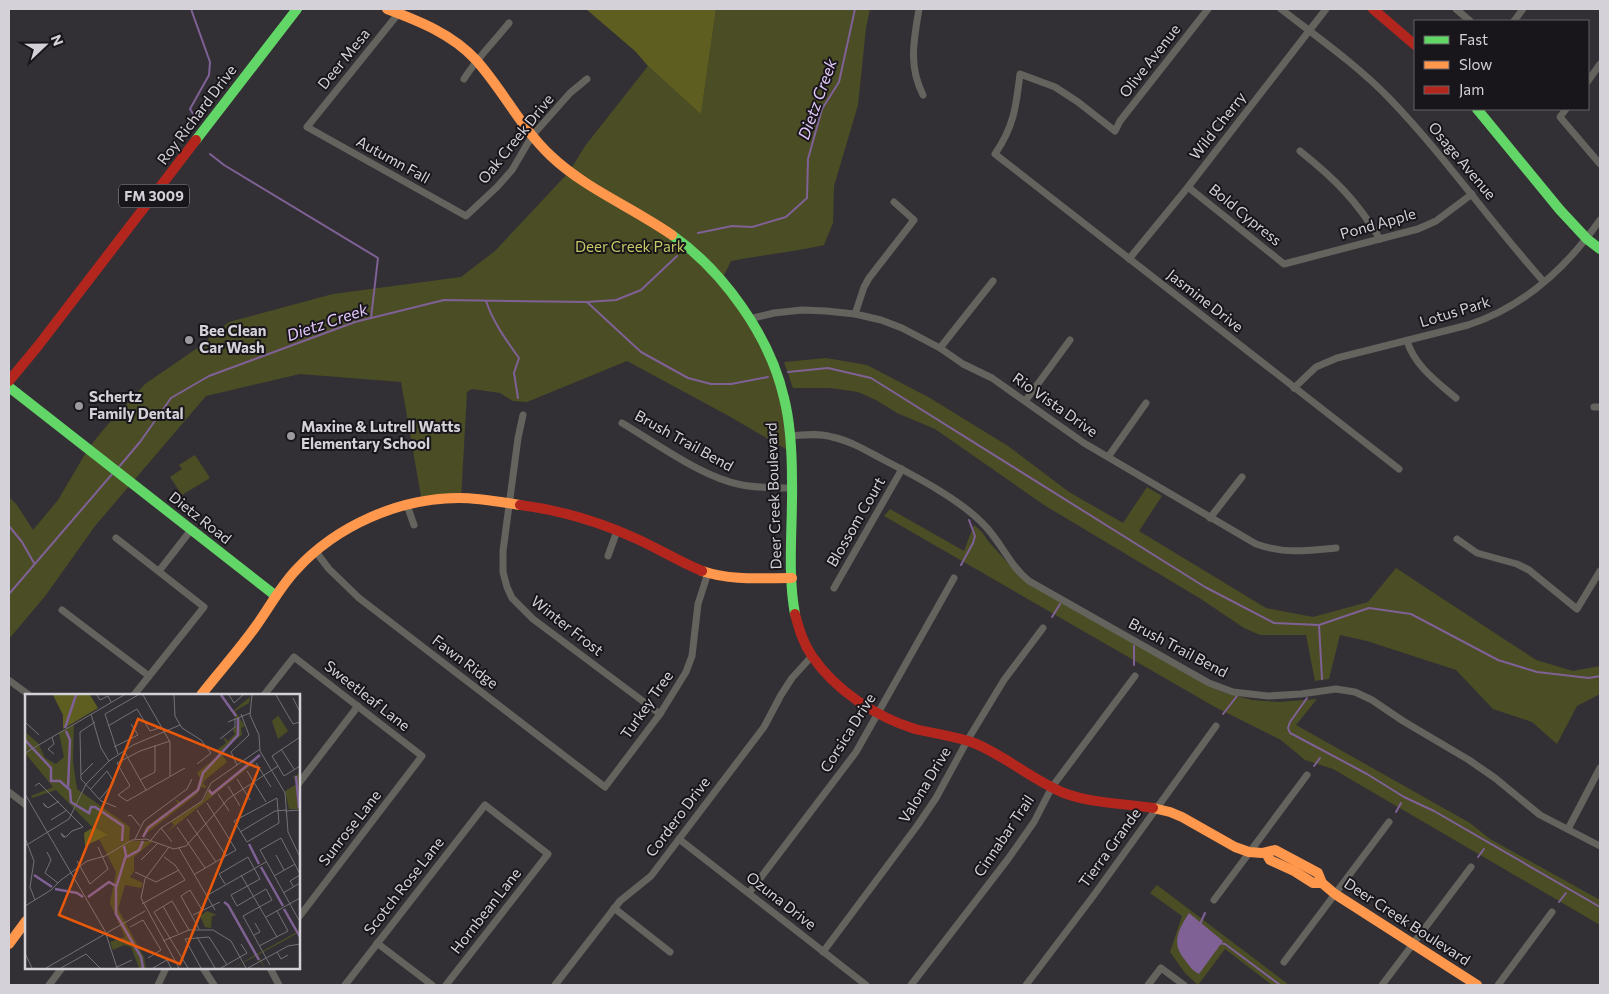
<svg xmlns="http://www.w3.org/2000/svg" width="1609" height="994" viewBox="0 0 1609 994" font-family="Commissioner,sans-serif">
<style>
.green{fill:#4b4d25}
.forest{fill:#5d5e1f}
.water{fill:#7f6196}
.lines{fill:none;stroke-linecap:round;stroke-linejoin:round}
.stream{stroke:#7f6196;stroke-width:2}
.street{stroke:#64635d;stroke-width:7}
.fast{stroke:#63d668;stroke-width:10}
.slow{stroke:#ff974d;stroke-width:10}
.jam{stroke:#b3261e;stroke-width:10}
.poi-dot{fill:#9c999f;stroke:#19161b;stroke-width:2}
.labels{text-anchor:middle;stroke-width:4;stroke-linejoin:round;paint-order:stroke}
.shield{fill:#19161b;stroke:#9c999f;stroke-width:1}
.shield-label{font-size:14px;font-weight:bold;fill:#d4d1d8}
.street-label{font-size:15px;fill:#d4d1d8;stroke:#19161b}
.park-label{font-size:15px;fill:#c3c863;stroke:#19161b}
.poi-label{font-size:15px;font-weight:bold;fill:#d4d1d8;stroke:#19161b;text-anchor:start}
.water-label{font-size:16px;font-style:italic;fill:#e4c9fc;stroke:#19161b}
.inset-river{fill:none;stroke:#7f6196;stroke-width:2.5}
.inset-road{fill:none;stroke:#737076;stroke-width:1}
.view{fill:#e8590c;fill-opacity:0.15;stroke:#e8590c;stroke-width:2.5}
.inset-edge{fill:none;stroke:#d4d1d8;stroke-width:2.5}
</style>
<rect width="100%" height="100%" fill="#333035"/>
<g class="green">
<path d="M716 9H870L866 28 858 105 834 186 833 223 824 245C793 252 762 255 731 261L721 281 773 365 791 452 727 415 627 361 527 402 513 401 500 393 472 389 467 392 461 499 422 502 401 382 300 374 206 396 95 526 46 595 9 639V497L17 505 33 530 58 500 88 449 103 430 145 384 196 349 229 322 333 294 461 277 495 251 569 172 585 146 648 66 701 113Z"/>
<polygon points="826,358 867,365 930,398 1008,446 1069,492 1123,523 1147,487 1162,496 1139,531 1266,608 1313,617 1368,602 1396,568 1536,660 1573,671 1600,666 1600,694 1577,706 1557,744 1532,722 1493,709 1456,670 1367,641 1340,635 1329,679 1315,681 1306,635 1260,635 1244,628 1201,599 1044,505 935,429 897,413 876,400 858,392 830,388 793,388 784,362"/>
<polygon points="195,455 210,478 182,495 170,477 182,469 179,465"/>
<polygon points="890,509 964,551 974,525 982,532 988,541 1025,582 1222,692 1252,700 1280,702 1317,699 1296,725 1470,823 1490,839 1600,900 1600,925 1333,769 1305,760 1281,740 1215,707 884,516"/>
<polygon points="1157,885 1289,985 1272,985 1225,949 1198,985 1185,973 1170,952 1182,916 1150,893"/>
</g>
<polygon class="forest" points="586,9 716,9 701,114 648,66 635,51"/>
<path class="water" d="M1189 913 1223 941 1199 974C1193 971 1189 966 1185 960 1171 943 1178 930 1189 913Z"/>
<g class="lines">
<g class="stream">
<polyline points="191,9 210,62 209,75 190,109 193,114"/>
<polyline points="210,154 224,165 378,258 371,318"/>
<polyline points="698,233 732,226 752,227 786,217 807,198 808,159 822,109 839,82 855,9"/>
<path d="M486 301C493 322 506 340 519 358L514 373 518 398"/>
<polyline points="588,303 641,352 688,378 711,384 731,384 768,377"/>
<polyline points="788,372 828,368 871,378 1205,587 1274,623 1319,625 1369,608 1411,614 1498,660 1537,672 1589,678 1600,676"/>
<polyline points="118,468 140,442 171,398 209,376 355,322 444,300 587,302 616,300 641,290 677,256"/>
<polyline points="9,526 22,542 34,563"/>
<polyline points="961,565 973,543 975,536 969,520"/>
<polyline points="9,594 113,473"/>
<polyline points="1052,617 1060,604"/>
<polyline points="1319,625 1322,679"/>
<polyline points="1134,665 1134,646"/>
<polyline points="1307,698 1290,722 1288,728 1290,733 1294,735 1367,774 1404,797 1434,811 1600,907"/>
<polyline points="1223,714 1237,696"/>
<polyline points="1314,766 1320,758"/>
<polyline points="1396,812 1401,803"/>
<polyline points="1478,857 1484,849"/>
<polyline points="1559,902 1566,893"/>
<polyline points="1200,924 1205,913"/>
<polyline points="1218,943 1225,944 1280,985"/>
</g>
<g class="street">
<polyline points="402,9 307,127 466,216 497,187 512,170 532,136 570,93 587,79"/>
<path d="M919 9C914 40 908 65 923 95"/>
<path d="M1208 9 1120 121 1115 131 1078 102 1055 87 1020 74C1016 107 1014 126 995 154L1399 469"/>
<path d="M1281 9C1317 37 1357 65 1389 98 1445 156 1491 223 1544 282"/>
<polyline points="1456,9 1470,21"/>
<polyline points="1514,21 1523,9"/>
<path d="M464 79C477 58 494 42 509 23"/>
<polyline points="1588,81 1600,64"/>
<polyline points="1566,109 1560,117 1600,164"/>
<path d="M1300 151C1336 180 1356 200 1380 239"/>
<polyline points="1188,187 1284,264 1418,229 1436,221 1472,194"/>
<polyline points="1129,259 1188,187 1326,9"/>
<polyline points="855,314 864,287 869,278 914,220 894,202"/>
<path d="M749 319 774 313 802 310 826 311 855 314 881 320 902 328 940 348 963 364 992 378 1084 443 1256 544C1284 554 1306 551 1336 548"/>
<path d="M1407 341C1415 366 1436 381 1456 398"/>
<polyline points="940,348 993,281"/>
<path d="M1294 388 1316 367 1337 358 1468 325C1524 307 1567 267 1600 220"/>
<polyline points="1026,400 1070,340"/>
<polyline points="1594,407 1600,407"/>
<polyline points="523,415 518,438 503,551 503,572 507,587 512,598 533,619 660,714"/>
<path d="M622 423C656 443 703 478 742 485 758 488 776 488 792 488"/>
<path d="M790 436C804 435 819 433 832 437 851 441 867 451 884 460 915 476 963 501 986 527 1002 544 1010 566 1029 581L1209 683 1233 692 1268 696 1301 694 1336 689 1355 692 1372 700 1403 721 1469 760 1495 778 1540 815 1600 846"/>
<polyline points="1108,457 1146,403"/>
<polyline points="407,505 414,525"/>
<polyline points="1210,518 1242,477"/>
<polyline points="116,538 204,607 134,695"/>
<polyline points="1457,539 1477,553 1517,564 1529,570 1577,609 1600,571"/>
<polyline points="316,552 329,569 359,598 605,787 660,714 686,672 692,656 698,604 708,573"/>
<polyline points="608,556 617,531"/>
<polyline points="159,571 191,530"/>
<polyline points="834,588 902,469"/>
<polyline points="62,610 149,676"/>
<polyline points="10,681 29,695"/>
<polyline points="264,695 294,657 422,756 299,917"/>
<polyline points="299,783 358,706"/>
<polyline points="9,792 26,805"/>
<polyline points="1568,829 1600,768"/>
<polyline points="679,839 866,985"/>
<polyline points="749,893 856,752 954,578"/>
<polyline points="1214,900 1307,775"/>
<polyline points="614,908 670,952"/>
<polyline points="377,943 432,985"/>
<polyline points="823,952 917,826 936,798 967,741 1004,680 1043,628"/>
<polyline points="1284,962 1389,822"/>
<polyline points="203,968 214,985"/>
<polyline points="270,968 279,985"/>
<polyline points="49,985 62,968"/>
<polyline points="158,985 166,968"/>
<polyline points="345,985 485,805 548,854 446,985"/>
<polyline points="555,985 620,901 651,876 764,727 781,695 792,678 812,656"/>
<polyline points="911,985 1008,859 1034,822 1052,787 1135,676"/>
<polyline points="1026,985 1094,895 1216,726"/>
<polyline points="1148,985 1161,968 1184,985"/>
<polyline points="1382,985 1471,867"/>
<polyline points="1498,985 1552,912"/>
</g>
<g class="fast">
<polyline points="1477,109 1560,210 1587,239 1600,249"/>
<polyline points="196,140 297,9"/>
<path d="M672 235C723 271 770 336 784 398 791 425 792 453 792 481 793 524 787 571 795 614"/>
<polyline points="9,387 276,596"/>
</g>
<g class="slow">
<path d="M387 9C419 21 452 34 476 60 503 90 521 128 551 156 586 189 632 207 672 235"/>
<path d="M702 571C732 581 761 578 792 578"/>
<path d="M201 695C219 672 239 650 256 626 269 608 280 587 296 570 336 526 399 498 459 498 479 498 500 502 520 505"/>
<polyline points="1153,808 1170,812 1182,817 1235,847 1249,852 1262,853 1275,850 1318,873 1322,883 1335,894 1477,985"/>
<polyline points="1266,853 1270,860 1294,871 1313,883 1322,883"/>
<polyline points="9,944 26,921"/>
</g>
<g class="jam">
<polyline points="1373,9 1415,45"/>
<polyline points="9,381 38,346 196,140"/>
<path d="M520 505C560 510 600 522 637 539 659 549 680 562 702 571"/>
<path d="M795 614C799 629 803 643 812 656 835 690 876 717 915 729 935 734 955 736 974 743 1006 756 1032 780 1064 793 1093 804 1123 803 1153 808"/>
</g>
</g>
<g class="poi-dot">
<circle cx="189" cy="340" r="5"/>
<circle cx="79" cy="406" r="5"/>
<circle cx="291" cy="436" r="5"/>
</g>
<g class="labels">
<rect class="shield" x="119" y="184.5" width="70" height="23" rx="4"/>
<g class="shield-label">
<text x="154" y="201">FM 3009</text>
</g>
<g class="street-label">
<text transform="translate(344 59) rotate(-51)" y="5">Deer Mesa</text>
<text transform="translate(1150 61) rotate(-52)" y="5">Olive Avenue</text>
<text transform="translate(197 115) rotate(-53)" y="5">Roy Richard Drive</text>
<text transform="translate(1218 126) rotate(-52)" y="5">Wild Cherry</text>
<text transform="translate(516 139) rotate(-51)" y="5">Oak Creek Drive</text>
<text transform="translate(393 160) rotate(29)" y="5">Autumn Fall</text>
<text transform="translate(1462 161) rotate(50)" y="5">Osage Avenue</text>
<text transform="translate(1245 215) rotate(39)" y="5">Bold Cypress</text>
<text transform="translate(1378 224) rotate(-16)" y="5">Pond Apple</text>
<text transform="translate(1205 301) rotate(38)" y="5">Jasmine Drive</text>
<text transform="translate(1455 312) rotate(-17)" y="5">Lotus Park</text>
<text transform="translate(1055 405) rotate(35)" y="5">Rio Vista Drive</text>
<text transform="translate(684 441) rotate(29)" y="5">Brush Trail Bend</text>
<text transform="translate(774 496) rotate(-92)" y="5">Deer Creek Boulevard</text>
<text transform="translate(200 518) rotate(38)" y="5">Dietz Road</text>
<text transform="translate(856 522) rotate(-60)" y="5">Blossom Court</text>
<text transform="translate(567 626) rotate(38)" y="5">Winter Frost</text>
<text transform="translate(1178 648) rotate(28)" y="5">Brush Trail Bend</text>
<text transform="translate(465 662) rotate(37)" y="5">Fawn Ridge</text>
<text transform="translate(367 696) rotate(38)" y="5">Sweetleaf Lane</text>
<text transform="translate(647 705) rotate(-55)" y="5">Turkey Tree</text>
<text transform="translate(848 733) rotate(-58)" y="5">Corsica Drive</text>
<text transform="translate(925 785) rotate(-59)" y="5">Valona Drive</text>
<text transform="translate(678 817) rotate(-53)" y="5">Cordero Drive</text>
<text transform="translate(350 828) rotate(-52)" y="5">Sunrose Lane</text>
<text transform="translate(1004 836) rotate(-56)" y="5">Cinnabar Trail</text>
<text transform="translate(1110 848) rotate(-54)" y="5">Tierra Grande</text>
<text transform="translate(404 886) rotate(-52)" y="5">Scotch Rose Lane</text>
<text transform="translate(781 901) rotate(38)" y="5">Ozuna Drive</text>
<text transform="translate(486 911) rotate(-52)" y="5">Hornbean Lane</text>
<text transform="translate(1407 922) rotate(33)" y="5">Deer Creek Boulevard</text>
</g>
<g class="park-label">
<text x="630" y="252">Deer Creek Park</text>
</g>
<g class="poi-label">
<text x="199" y="336">Bee Clean<tspan x="199" dy="17">Car Wash</tspan></text>
<text x="89" y="402">Schertz<tspan x="89" dy="17">Family Dental</tspan></text>
<text x="301" y="432">Maxine &amp; Lutrell Watts<tspan x="301" dy="17">Elementary School</tspan></text>
</g>
<g class="water-label">
<text transform="translate(817 99) rotate(-70)" y="6">Dietz Creek</text>
<text transform="translate(327 322) rotate(-19)" y="6">Dietz Creek</text>
</g>
</g>
<g transform="translate(25 694)">
<rect width="275" height="275" fill="#333035"/>
<path d="M195 1 208 17 225 3 224 9 210 17 220 32 216 34 217 41 200 53 198 62 202 68 180 86 178 89 182 94 176 93 172 100 117 143 121 133 153 110 150 105 155 108 171 97 175 84 172 79 193 62V55L201 49 198 43 203 47 210 40 208 36 212 31 211 24ZM251 18 263 37 253 45 247 27 253 22ZM49 30 48 68 52 95 105 133 104 147H128L109 163V177L105 183 118 189 116 194 100 191 93 215 119 263 121 274H114L106 253 99 251 88 256 85 248 100 243 85 209 91 178 74 145 82 142 68 134 31 96 7 104 6 102 28 93 0 59 3 57 0 53V38L13 49 20 64 31 70 39 63 34 39ZM235 60 229 69 141 139 149 131 146 128 179 106 184 95 187 99ZM275 79V115H264L260 97 272 90 268 83ZM204 210 232 260 272 238 275 231V242L273 239 233 261 240 274 231 262 208 274 230 261ZM182 217 192 221 187 222 186 234 180 233 175 222Z" fill="#4b4d25"/>
<path d="M28 1H65L73 14 38 35V21ZM69 133 83 141 60 152 59 139Z" fill="#5d5e1f"/>
<path class="inset-river" d="M196 1 211 22M40 34 51 1M41 37 45 46 43 94M0 46 26 74V87H35L45 96 46 108 64 119 66 113H70L98 132 97 147M271 82 274 114M184 96 187 100 235 61M118 143 123 134 173 96 178 79 213 41V24M224 150 234 170M99 152 101 161 91 194V220L116 263 118 274M100 164 114 156 118 147M236 173 258 212M9 181 27 193M30 195 52 199 58 203M63 203 84 188 91 192M199 208 203 211 234 266M259 215 275 243"/>
<path class="inset-road" d="M72 1 75 6 83 2 86 8M118 1 145 48V82M149 1 150 22 157 34 176 46 186 59 172 70M204 1 209 9 218 1M227 1 225 21 234 41 235 57 260 99 263 138 275 163M251 1 268 30 275 28M268 4 275 18M66 20 76 54 84 67M0 28 14 41M70 28 55 38 56 85 76 107 91 113M203 28 225 19M83 32 112 15 125 37 137 33M27 43 29 50 23 55 29 60M275 43 247 62 259 82 275 72M195 45 210 33V24M145 47 115 57 92 69 105 92 93 101 102 107 160 74M89 53 113 41 106 30M256 55 269 75M99 57 121 96M0 59 99 1M93 60 80 20 113 1M231 69 246 93M212 71 206 58 224 41 216 20M222 77 241 108M56 81 68 69M212 85 225 106M115 86 130 78V51M10 92 14 89 58 133 47 137 42 142 40 143H38L36 139 40 143M203 92 215 112M66 95 82 77 89 88 75 105M0 100 80 237 92 274M193 100 204 117M252 104 254 129 222 148 209 127ZM21 113 18 109 23 114 34 107M172 116 201 162M260 117 275 116M103 122 106 121 115 132M162 125 191 168M26 126 42 116M152 133 180 174M136 134 147 148M215 138 250 117 261 116M0 144 9 167 5 193 10 206M110 145 119 127 162 95 167 85M126 146 136 134 177 107 186 89 235 55M0 152 44 125 61 90 84 67 108 51 155 31M144 153 120 185 116 204 154 274M154 154 190 216M22 158 26 166 20 179 33 189M251 161 259 176M116 166 133 149M52 167 65 190 83 175 73 153M110 178 131 188 154 176M170 180 211 156 182 109M275 180 256 144 235 156 275 228M216 181 252 243M249 182 270 170M36 186 62 167 80 162 107 146 121 145 149 155 161 152 203 105 253 72M200 190 194 180 223 163 235 185 206 201 212 212 241 195 247 206 218 222 245 271M269 193 265 187 275 181M258 199 275 189M181 202 241 168M117 210 160 186 150 171 139 163M0 212 26 196 37 185M138 212 153 239M168 221 195 208M241 223 275 204M105 233 118 226 136 256 123 264M174 235 156 202 165 196 177 216M229 241 235 238 230 229M172 243 190 274M138 247 164 236H188L206 247 221 274M234 252 263 237 252 217M252 258 256 265 263 261M0 259 7 274M92 273 107 266M21 274 120 217M36 274 61 260 75 274M128 274 142 266 146 274M163 274 129 218 147 207 164 236M176 274 160 245 184 243 202 271M196 274 222 259 216 250M223 274 263 252 275 250"/>
<path class="view" d="M113 25 234 74 155 270 34 221Z"/>
<rect width="275" height="275" class="inset-edge"/>
</g>
<rect width="1609" height="994" fill="none" stroke="#d4d1d8" stroke-width="20"/>
<rect x="1414" y="20" width="175" height="90" fill="#19161b" stroke="#646167"/>
<rect x="1424" y="36" width="25" height="8" fill="#63d668" stroke="#646167"/>
<text x="1459" y="45" font-size="15" fill="#d4d1d8">Fast</text>
<rect x="1424" y="61" width="25" height="8" fill="#ff974d" stroke="#646167"/>
<text x="1459" y="70" font-size="15" fill="#d4d1d8">Slow</text>
<rect x="1424" y="86" width="25" height="8" fill="#b3261e" stroke="#646167"/>
<text x="1459" y="95" font-size="15" fill="#d4d1d8">Jam</text>
<g transform="translate(45 45) rotate(68)" stroke="#19161b" stroke-width="4" paint-order="stroke">
<path d="M0-4L9 19L0 12L-9 19Z" fill="#d4d1d8"/>
<text y="-8" font-size="14" font-weight="bold" text-anchor="middle" fill="#d4d1d8">N</text>
</g>
</svg>
